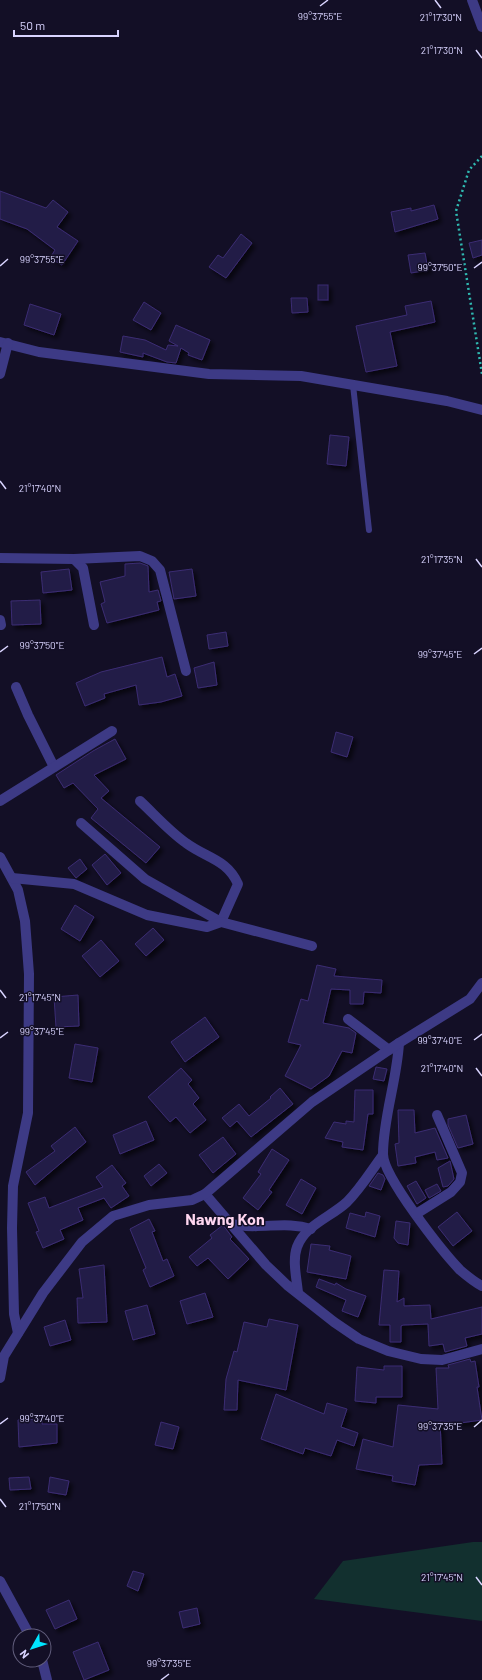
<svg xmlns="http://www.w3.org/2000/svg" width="482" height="1680" viewBox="0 0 482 1680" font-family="Barlow,sans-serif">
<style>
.green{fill:#12302f}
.building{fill:#241b47;stroke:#3b2d73;filter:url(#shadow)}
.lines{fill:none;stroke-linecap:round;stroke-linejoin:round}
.path{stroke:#2fb8b0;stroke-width:2.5;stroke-dasharray:2 3;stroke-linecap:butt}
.service{stroke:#3d3a85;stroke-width:6}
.minor{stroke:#3d3a85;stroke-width:10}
.ticks{fill:none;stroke:#d9d4ff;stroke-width:1.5}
.labels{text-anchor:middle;stroke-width:3;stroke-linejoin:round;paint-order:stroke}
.quarter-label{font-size:16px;font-weight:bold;fill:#ffd6f0;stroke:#130f26}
.ticks-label{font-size:10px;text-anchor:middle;fill:#d9d4ff;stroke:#130f26;stroke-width:3;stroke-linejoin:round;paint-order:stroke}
</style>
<defs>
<filter id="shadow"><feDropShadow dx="3.5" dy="3.5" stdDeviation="2" flood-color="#0009"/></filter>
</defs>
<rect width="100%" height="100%" fill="#130f26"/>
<polygon class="green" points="473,1542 482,1542 482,1621 314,1599 343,1561"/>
<g class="building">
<polygon points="0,191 46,208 53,200 68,212 57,227 78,241 62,265 50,258 55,250 27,229 0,219"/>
<polygon points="434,205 438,219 395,232 391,212 411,208 411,211"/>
<polygon points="241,234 252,243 226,278 209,267 218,255 223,258"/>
<polygon points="482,240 482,255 473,258 469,243"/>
<polygon points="425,253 428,270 411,273 408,255"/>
<rect x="318" y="285" width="10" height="15"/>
<polygon points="291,298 307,298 308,312 292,313"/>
<polygon points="431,301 435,322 390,332 397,366 366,372 356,326 407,315 405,306"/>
<polygon points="144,302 161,313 151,330 133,320"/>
<polygon points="30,304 61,314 54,335 24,325"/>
<polygon points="176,325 210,340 202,360 188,355 189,353 181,348 176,363 167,362 143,353 143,357 120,352 123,336 145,340 166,350 168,345 178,346 169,341"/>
<polygon points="330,435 349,437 346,466 327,464"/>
<polygon points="140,563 148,566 149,592 158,590 161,601 157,602 159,610 107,623 101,604 105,602 100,582 125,576 125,564"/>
<polygon points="69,569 72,590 43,593 41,572"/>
<polygon points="192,569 196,596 174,599 169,572"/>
<polygon points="40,600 41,624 12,625 11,601"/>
<polygon points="226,632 228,646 209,649 207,635"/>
<polygon points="162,657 167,677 175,674 182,696 161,702 139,705 136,685 104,694 105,698 85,706 76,683 101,672"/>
<polygon points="214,662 217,685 198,688 194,668"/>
<polygon points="336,732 353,737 347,757 331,752"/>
<polygon points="115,739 126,759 94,775 109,791 101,798 160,847 146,863 91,818 98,809 73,783 64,788 56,775 93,751"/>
<polygon points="105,854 121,873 107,885 92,865"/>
<polygon points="80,859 87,869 76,878 68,868"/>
<polygon points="75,905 94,917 80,941 61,929"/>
<polygon points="153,928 164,940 146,956 135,944"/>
<polygon points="101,940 119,961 100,977 82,956"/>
<polygon points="317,965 336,969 334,976 382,980 381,993 364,992 363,1004 350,1004 350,990 331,989 323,1023 349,1028 356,1033 352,1053 342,1051 329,1076 311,1089 285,1076 301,1045 288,1042 301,999 308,1001"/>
<polygon points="78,995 79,1026 56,1027 54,997"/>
<polygon points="205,1017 219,1037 185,1062 171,1042"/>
<polygon points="75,1044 98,1048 92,1082 69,1078"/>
<polygon points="376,1067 387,1069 384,1081 373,1079"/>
<polygon points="181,1068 192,1080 188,1084 199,1098 193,1104 206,1120 190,1133 176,1117 170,1122 148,1097"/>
<polygon points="280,1088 293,1104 251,1137 237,1121 230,1127 222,1118 239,1104 249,1116 271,1098 270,1097"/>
<polygon points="355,1090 373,1090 373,1114 368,1114 363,1150 342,1147 343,1142 325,1138 334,1122 346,1124 346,1121 354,1122"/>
<polygon points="398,1110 414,1110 415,1133 435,1128 448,1158 437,1160 435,1152 415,1157 416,1163 398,1166 395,1144 399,1143"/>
<polygon points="466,1115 473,1144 458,1148 448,1125 448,1119"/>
<polygon points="146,1121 154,1140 120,1154 113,1135"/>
<polygon points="75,1127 86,1142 35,1185 26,1172 55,1151 51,1146"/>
<polygon points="223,1137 236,1154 213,1173 199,1155"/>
<polygon points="272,1149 289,1160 269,1190 272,1192 258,1210 243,1198 261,1174 258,1172"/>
<polygon points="450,1161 454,1179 448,1186 443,1187 438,1168"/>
<polygon points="159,1164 167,1173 151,1186 144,1176"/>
<polygon points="112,1165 126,1183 122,1186 129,1196 111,1208 104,1198 78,1208 83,1220 60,1230 64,1239 43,1248 36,1232 39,1231 28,1203 45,1197 49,1208 103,1187 96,1177"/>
<polygon points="378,1173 383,1175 385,1179 381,1190 369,1186"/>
<polygon points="301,1179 316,1188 302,1214 286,1205"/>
<polygon points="416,1181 426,1198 417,1204 407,1186"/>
<polygon points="437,1184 441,1191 429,1198 425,1190"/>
<polygon points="366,1212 380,1216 375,1237 346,1228 350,1213 365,1217"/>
<polygon points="457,1212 472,1231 453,1246 438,1227"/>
<polygon points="149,1219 155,1231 152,1232 163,1261 167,1259 174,1276 150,1287 143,1270 146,1268 130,1229"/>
<polygon points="396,1221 410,1223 408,1245 398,1243 394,1238"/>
<polygon points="223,1225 232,1237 230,1239 249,1259 228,1279 208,1258 197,1266 189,1257 212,1238 210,1235"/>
<polygon points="311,1244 330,1246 329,1250 351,1256 346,1279 307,1272"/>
<polygon points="104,1265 107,1322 78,1323 77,1298 83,1298 79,1269"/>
<polygon points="384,1270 399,1271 397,1302 404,1298 404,1306 430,1305 431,1319 482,1307 482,1334 465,1338 467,1346 445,1352 443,1344 429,1346 428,1324 403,1325 401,1326 401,1342 390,1342 390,1325 379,1325"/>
<polygon points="319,1279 335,1285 336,1283 346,1289 366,1296 358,1317 342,1311 346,1300 316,1287"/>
<polygon points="205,1293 213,1317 187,1324 180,1301"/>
<polygon points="147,1305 155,1334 133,1340 125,1311"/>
<polygon points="269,1319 298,1325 286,1390 238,1380 237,1410 224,1410 226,1379 234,1351 237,1352 244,1322 267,1327"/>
<polygon points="65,1320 71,1340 50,1346 44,1327"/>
<polygon points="470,1359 471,1362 475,1361 479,1387 477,1387 482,1420 460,1423 440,1421 442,1464 419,1465 415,1485 392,1481 393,1476 356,1469 363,1439 393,1447 398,1405 438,1409 436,1368 449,1368 448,1365"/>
<polygon points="384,1366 402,1366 402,1397 376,1397 376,1403 355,1401 357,1367 384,1370"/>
<polygon points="276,1394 324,1414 327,1403 347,1409 341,1427 358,1433 354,1446 337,1440 331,1456 305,1448 303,1454 261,1439"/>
<polygon points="42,1419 42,1424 57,1424 57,1443 19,1447 18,1420"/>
<polygon points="161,1422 179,1427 173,1449 155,1445"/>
<polygon points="29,1477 31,1489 10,1490 9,1478"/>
<polygon points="50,1477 69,1481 66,1495 48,1492"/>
<polygon points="133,1571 144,1574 138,1591 127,1586"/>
<polygon points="69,1600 77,1619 55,1629 46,1610"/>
<polygon points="197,1608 200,1624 183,1628 179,1612"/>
<polygon points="98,1642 109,1670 84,1680 73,1652"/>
</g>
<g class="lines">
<polyline class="path" points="482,156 469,170 456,211 482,374"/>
<polyline class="service" points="353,385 369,530"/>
<g class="minor">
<polyline points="472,0 482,27"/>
<polyline points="0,342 39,352 209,374 301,376 447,401 482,410"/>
<polyline points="0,374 8,343"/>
<polyline points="0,558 74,559 83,568 94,625"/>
<polyline points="74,559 140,556 152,561 160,570 186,671"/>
<polyline points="0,620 1,625"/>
<polyline points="16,687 28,715 54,767"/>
<polyline points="0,801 112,731"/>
<path d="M81 823 145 879 221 922 238 884C227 859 206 858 186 843 169 831 155 815 140 801"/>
<polyline points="0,857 18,890 25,921 29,974 28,1113 13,1186 12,1228 14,1314 18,1333"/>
<polyline points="12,878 74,884 147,915 207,927 221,922 312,946"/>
<polyline points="348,1019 389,1050"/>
<path d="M399 1043C397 1080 383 1118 383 1154 383 1177 443 1252 460 1270 467 1276 474 1282 482 1286"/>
<polyline points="205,1194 266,1265 287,1285 334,1322 359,1339 388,1351 421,1359 442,1360 482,1349"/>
<polyline points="416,1214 451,1192 460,1182 462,1173 437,1115"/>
<path d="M231 1224C240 1225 248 1227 257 1226 275 1226 293 1223 311 1229"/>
<path d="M298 1293C297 1280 292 1261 297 1247 305 1225 331 1217 347 1202 361 1188 371 1171 383 1155"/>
<polyline points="0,1378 4,1356 43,1293 82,1242 113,1216 149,1205 192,1200 205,1194 312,1102 399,1043 470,999 482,983"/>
<polyline points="0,1581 30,1636"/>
<polyline points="42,1660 47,1680"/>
</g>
</g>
<path class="ticks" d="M435 0 441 8M320 6 328 0M476 50 482 58M0 266 8 259M474 268 482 262M0 481 6 489M476 559 482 567M0 652 8 646M474 654 482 648M0 990 6 998M0 1038 8 1032M474 1040 482 1034M476 1068 482 1076M0 1424 8 1418M474 1427 482 1420M0 1499 6 1507M476 1577 482 1585M161 1680 169 1674"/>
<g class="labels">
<g class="quarter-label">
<text x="225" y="1225">Nawng Kon</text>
</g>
</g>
<g class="ticks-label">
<text x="320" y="20">99°37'55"E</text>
<text x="441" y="21">21°17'30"N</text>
<text x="442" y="54">21°17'30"N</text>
<text x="42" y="263">99°37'55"E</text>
<text x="440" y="271">99°37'50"E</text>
<text x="40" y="492">21°17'40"N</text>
<text x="442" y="563">21°17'35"N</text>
<text x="42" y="649">99°37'50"E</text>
<text x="440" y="658">99°37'45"E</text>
<text x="40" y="1001">21°17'45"N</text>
<text x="42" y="1035">99°37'45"E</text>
<text x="440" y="1044">99°37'40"E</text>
<text x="442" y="1072">21°17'40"N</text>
<text x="42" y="1422">99°37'40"E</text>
<text x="440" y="1430">99°37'35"E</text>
<text x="40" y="1510">21°17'50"N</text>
<text x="442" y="1581">21°17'45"N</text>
<text x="169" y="1667">99°37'35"E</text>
</g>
<g transform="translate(32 1648) rotate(231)"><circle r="19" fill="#130f26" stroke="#625e7d"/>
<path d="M0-3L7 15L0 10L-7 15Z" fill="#00e5ff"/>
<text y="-6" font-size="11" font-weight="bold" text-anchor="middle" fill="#d9d4ff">N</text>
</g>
<path d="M14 30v6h104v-6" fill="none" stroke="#d9d4ff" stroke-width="2"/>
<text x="20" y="30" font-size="12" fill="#d9d4ff" stroke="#130f26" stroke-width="3" paint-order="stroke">50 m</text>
</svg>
